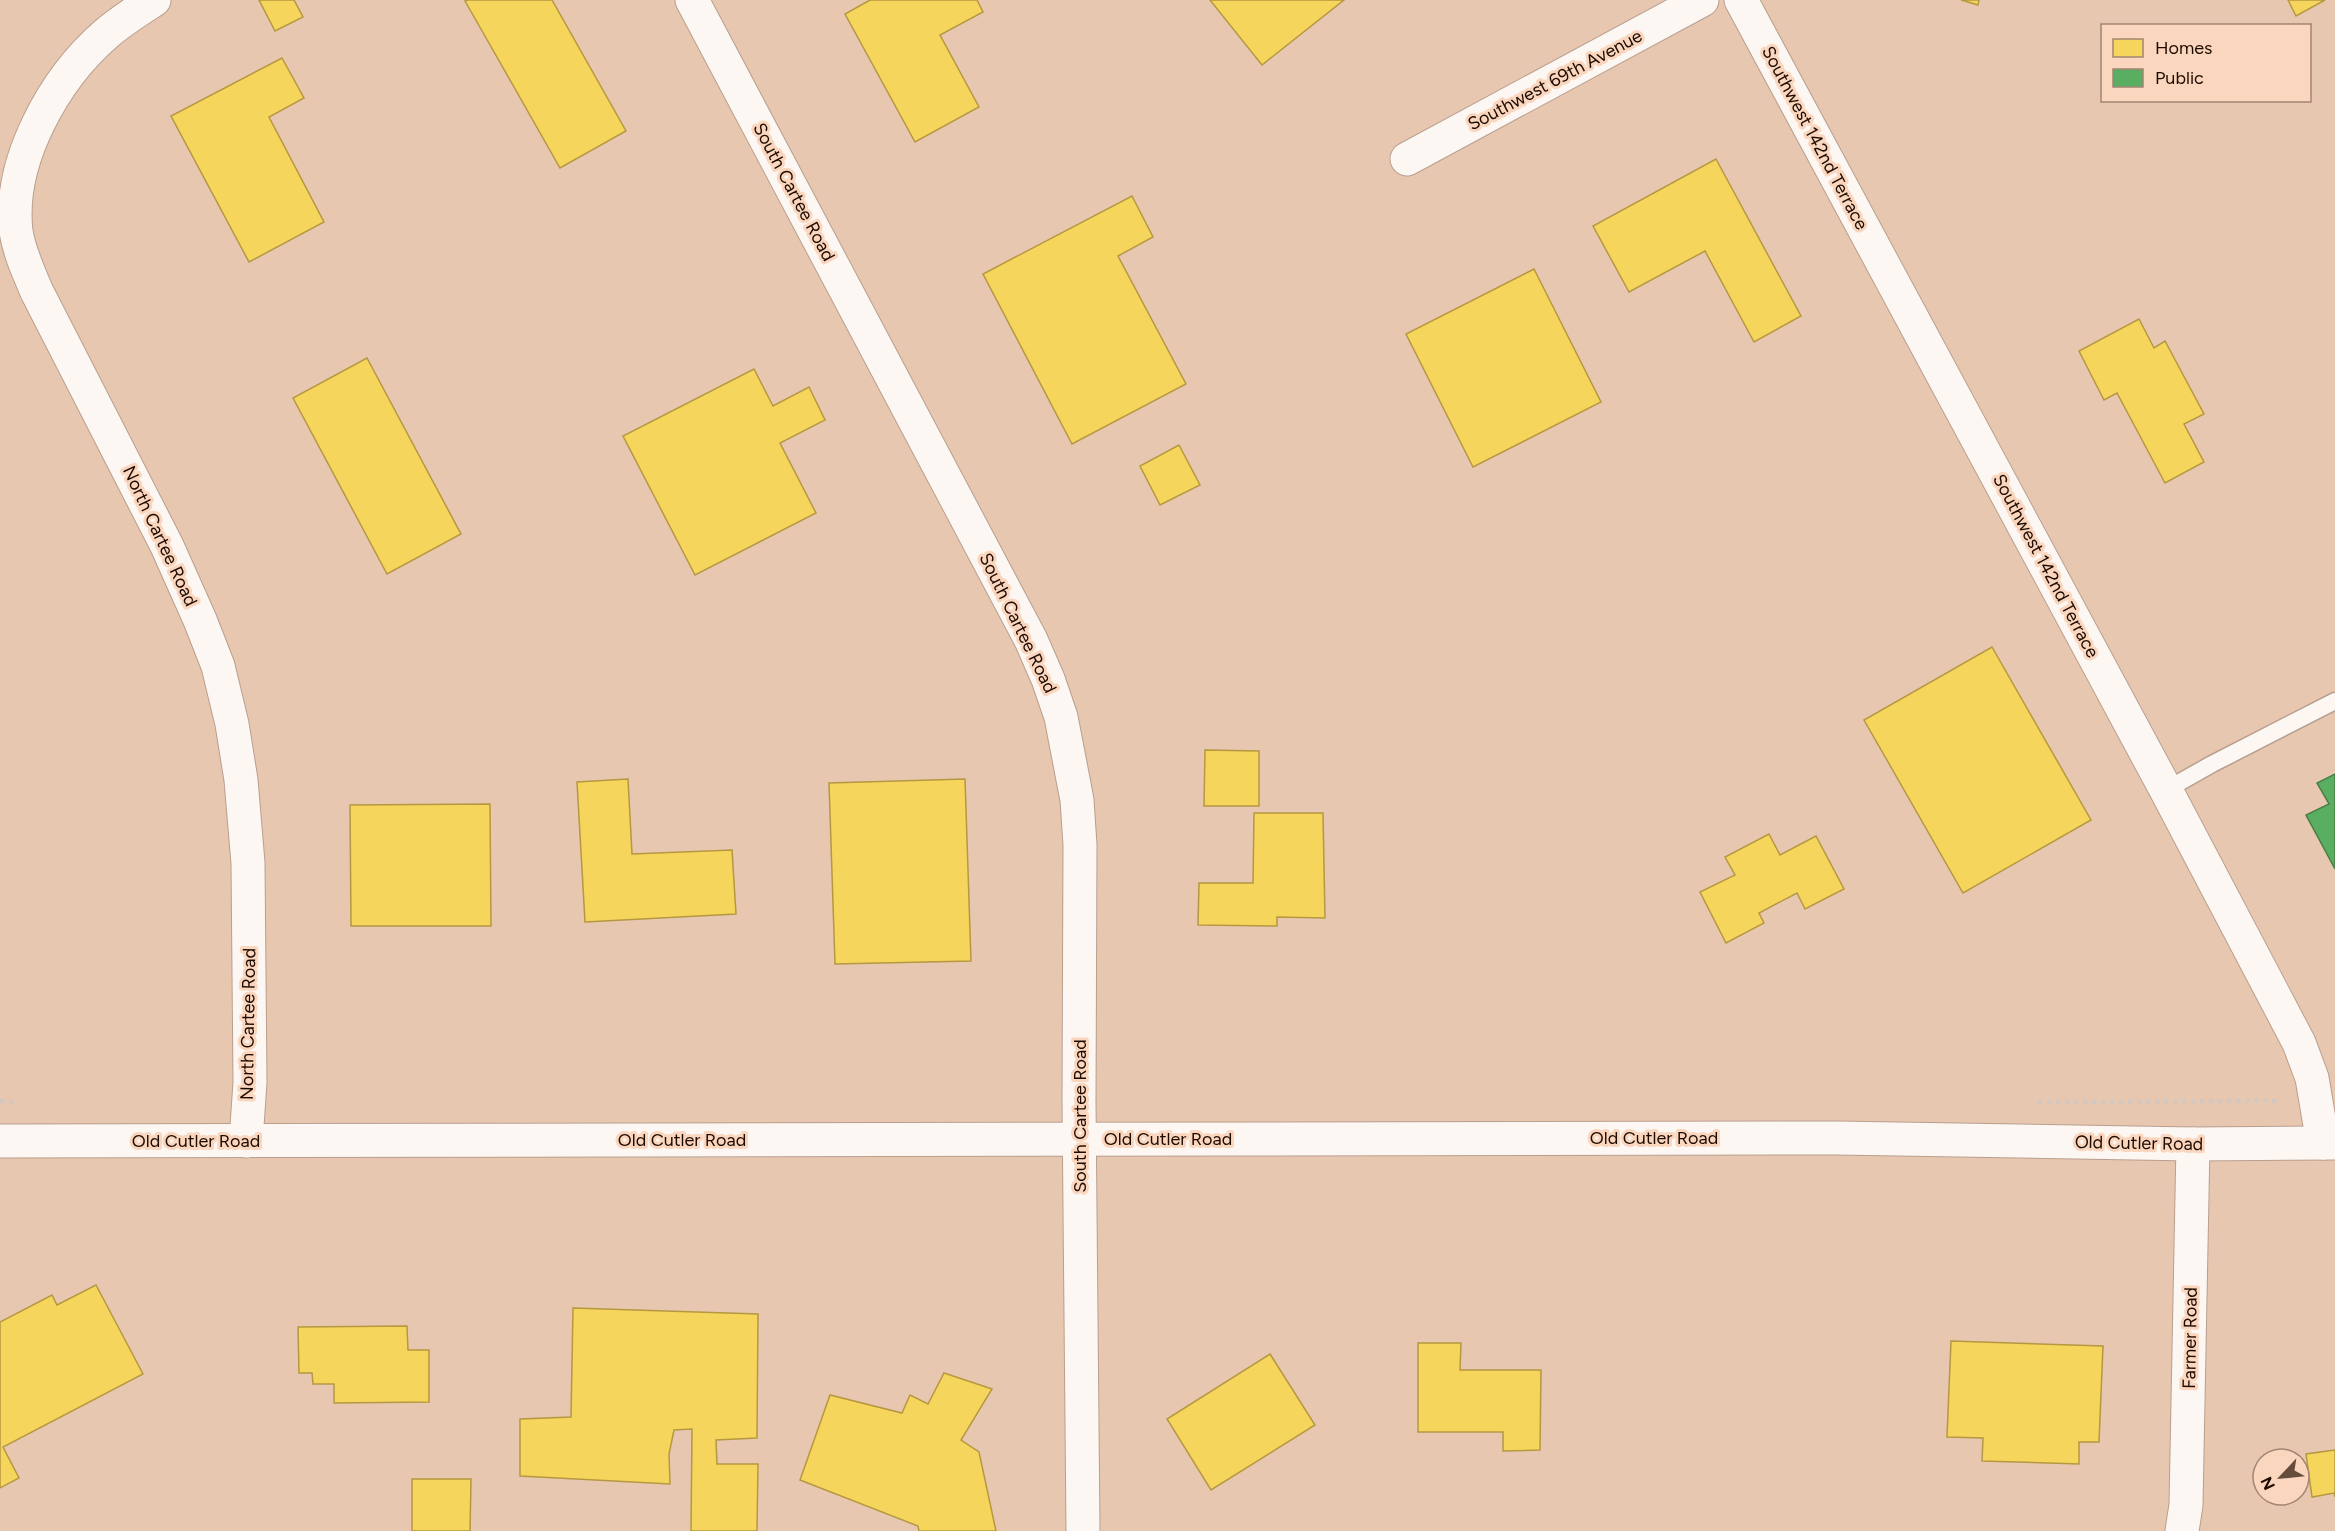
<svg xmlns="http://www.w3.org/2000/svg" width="2335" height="1531" viewBox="0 0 2335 1531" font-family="Figtree,sans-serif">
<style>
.homes{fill:#f6d55c;stroke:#b59840;stroke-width:1.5}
.public{fill:#5aae61;stroke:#487d44;stroke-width:1.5}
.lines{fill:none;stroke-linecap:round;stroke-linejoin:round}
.service-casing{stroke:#b89f8e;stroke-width:19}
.minor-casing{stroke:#b89f8e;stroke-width:35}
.secondary-casing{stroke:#b89f8e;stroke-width:35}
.path{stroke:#d2c8c1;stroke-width:4;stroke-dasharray:4.5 4.5;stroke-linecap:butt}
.service{stroke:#fcf7f3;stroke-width:16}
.minor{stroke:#fcf7f3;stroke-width:33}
.secondary{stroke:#fcf7f3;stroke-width:33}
.labels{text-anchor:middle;stroke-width:6;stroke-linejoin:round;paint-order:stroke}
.street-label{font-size:18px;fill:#1e0b00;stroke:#fad6be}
</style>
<rect width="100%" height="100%" fill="#e8c7b1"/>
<g class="homes">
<polygon points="259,0 294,0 303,17 275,31"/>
<polygon points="468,0 552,0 626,131 560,168 465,1"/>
<polygon points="870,0 977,0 983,12 940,35 979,107 915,142 845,14"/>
<polygon points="1210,0 1344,0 1262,65"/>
<polygon points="1961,0 1979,0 1978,5"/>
<polygon points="2288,0 2325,0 2296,16"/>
<polygon points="282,58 304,98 269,117 324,222 249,262 171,116"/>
<polygon points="1716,159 1801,316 1754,342 1705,251 1629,292 1593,226"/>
<polygon points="1132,196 1153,237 1118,256 1186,384 1072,444 983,274"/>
<polygon points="1534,269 1601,402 1473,467 1406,334"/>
<polygon points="2139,319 2154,348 2165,341 2204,414 2184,424 2204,462 2165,483 2117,393 2104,400 2079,351"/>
<polygon points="367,358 461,534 387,574 293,398"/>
<polygon points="754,369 773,406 809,387 825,420 780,443 816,513 695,575 623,436"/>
<polygon points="1179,445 1200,485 1160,505 1140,466"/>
<polygon points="1992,647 2091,820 1963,893 1864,720"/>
<polygon points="1205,750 1259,751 1259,806 1204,806"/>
<polygon points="628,779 632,854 732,850 736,914 585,922 577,782"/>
<polygon points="965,779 971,961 835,964 829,783"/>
<polygon points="490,804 491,926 351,926 350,805"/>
<polygon points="1254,813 1323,813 1325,918 1277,917 1277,926 1198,925 1199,883 1253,883"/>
<polygon points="1769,834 1780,855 1816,836 1844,889 1805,909 1797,893 1759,913 1764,923 1726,943 1700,892 1735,875 1725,857"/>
<polygon points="96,1285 143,1374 3,1447 19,1478 0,1488 0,1322 52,1295 57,1305"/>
<polygon points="573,1308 758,1314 757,1438 716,1440 717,1464 758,1464 757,1531 691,1531 692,1429 674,1430 669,1454 670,1484 520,1476 520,1419 571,1417"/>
<polygon points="407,1326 408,1350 429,1350 429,1402 334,1403 334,1384 313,1384 312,1373 299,1373 298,1327"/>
<polygon points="1951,1341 2103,1346 2099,1442 2079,1442 2079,1464 1982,1461 1983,1438 1947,1437"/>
<polygon points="1418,1343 1461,1343 1460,1370 1541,1370 1540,1450 1503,1451 1503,1432 1418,1432"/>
<polygon points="1270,1354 1315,1425 1211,1490 1167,1419"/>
<polygon points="944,1373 992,1389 961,1440 979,1452 996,1531 919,1531 918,1526 800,1480 830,1395 902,1413 910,1395 928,1404"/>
<polygon points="2335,1450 2335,1497 2334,1493 2312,1497 2306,1454"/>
<polygon points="412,1479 471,1479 470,1531 412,1531"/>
</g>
<polygon class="public" points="2335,774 2335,869 2306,815 2329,804 2317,783"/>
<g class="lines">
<g class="service-casing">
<polyline id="service" points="2166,790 2212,764 2335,701"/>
</g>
<g class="minor-casing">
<g id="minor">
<path d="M154 0C137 11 121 21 106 34 54 79 8 161 16 231 19 252 29 273 37 292L167 546 200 620 218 666 232 724 241 780 248 863 250 1082 246 1141"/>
<polyline points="692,0 1031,640 1048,679 1061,717 1077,800 1080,845 1079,1102 1083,1531"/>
<polyline points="1741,0 2166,790 2299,1043 2312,1078 2323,1143"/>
<polyline points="1407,159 1702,0"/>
<polyline points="2182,1531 2186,1505 2193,1144"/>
</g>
</g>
<g class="secondary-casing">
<polyline id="secondary" points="0,1141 1837,1138 2193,1144 2335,1143"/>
</g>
<g class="path">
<polyline points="0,1101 17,1102"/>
<polyline points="2038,1102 2279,1101"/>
</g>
<use href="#service" class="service"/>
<use href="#minor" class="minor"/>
<use href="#secondary" class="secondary"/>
</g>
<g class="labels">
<g class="street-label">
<text transform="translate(1555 80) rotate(-28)" y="6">Southwest 69th Avenue</text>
<text transform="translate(1815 138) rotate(62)" y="6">Southwest 142nd Terrace</text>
<text transform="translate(794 192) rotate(62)" y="6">South Cartee Road</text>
<text transform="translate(160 536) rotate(65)" y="6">North Cartee Road</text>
<text transform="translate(2046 566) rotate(62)" y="6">Southwest 142nd Terrace</text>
<text transform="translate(1018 623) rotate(64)" y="6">South Cartee Road</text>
<text transform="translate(248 1024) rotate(-89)" y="6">North Cartee Road</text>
<text transform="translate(1080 1116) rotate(-90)" y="6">South Cartee Road</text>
<text x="1654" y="1144">Old Cutler Road</text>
<text x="1168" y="1145">Old Cutler Road</text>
<text x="682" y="1146">Old Cutler Road</text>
<text x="196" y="1147">Old Cutler Road</text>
<text transform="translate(2139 1143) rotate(1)" y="6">Old Cutler Road</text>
<text transform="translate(2190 1338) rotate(-89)" y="6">Farmer Road</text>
</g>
</g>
<rect x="2101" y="24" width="210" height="78" fill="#fad6be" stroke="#a28572" stroke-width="1.5"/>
<rect x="2113" y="39" width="30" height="18" fill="#f6d55c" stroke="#a28572" stroke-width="1.5"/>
<text x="2155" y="54" font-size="18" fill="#1e0b00">Homes</text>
<rect x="2113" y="69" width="30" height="18" fill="#5aae61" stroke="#a28572" stroke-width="1.5"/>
<text x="2155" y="84" font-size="18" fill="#1e0b00">Public</text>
<g transform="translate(2281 1477) rotate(244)"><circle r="28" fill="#fad6be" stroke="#a28572" stroke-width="1.5"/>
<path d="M0-4.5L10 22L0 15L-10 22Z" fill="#654d3e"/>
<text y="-9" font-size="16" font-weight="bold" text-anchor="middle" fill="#1e0b00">N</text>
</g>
</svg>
